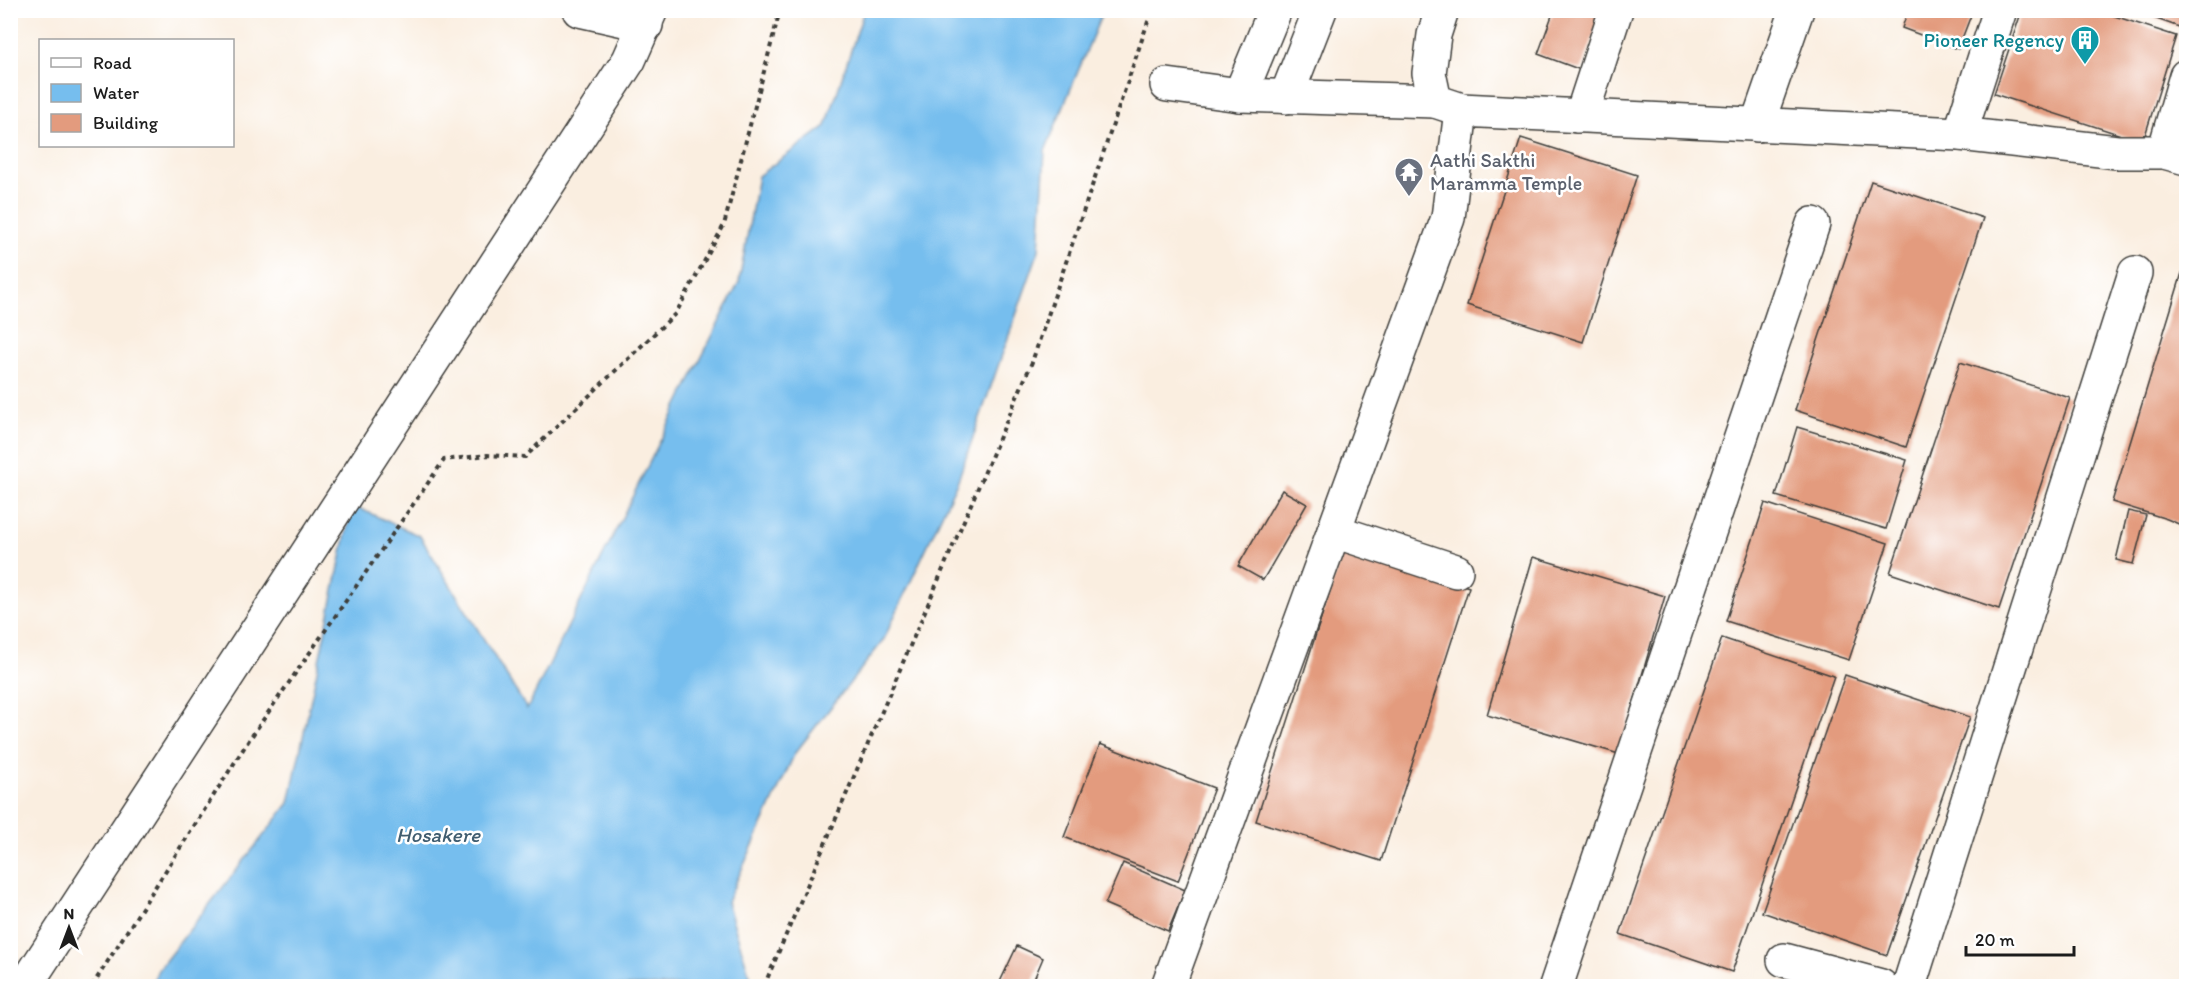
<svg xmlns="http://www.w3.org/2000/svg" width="2197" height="997" viewBox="0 0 2197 997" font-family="Itim,sans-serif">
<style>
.water{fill:#76beee;stroke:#496d85;stroke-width:1.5}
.building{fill:#e39b7e}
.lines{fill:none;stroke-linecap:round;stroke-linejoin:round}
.minor-casing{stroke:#3d3c39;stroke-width:36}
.path{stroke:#3d3c39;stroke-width:4;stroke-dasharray:4.5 4.5;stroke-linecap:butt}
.minor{stroke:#fff;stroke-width:33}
.labels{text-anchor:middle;stroke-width:5;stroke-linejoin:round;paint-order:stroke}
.culture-label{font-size:20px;fill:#0d838f;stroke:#fff;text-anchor:end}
.worship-label{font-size:20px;fill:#5b616d;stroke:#fff;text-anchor:start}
.water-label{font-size:21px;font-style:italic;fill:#405d70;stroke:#fff}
</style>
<rect width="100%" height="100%" fill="#fff"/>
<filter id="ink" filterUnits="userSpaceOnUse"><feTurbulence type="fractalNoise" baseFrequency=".0167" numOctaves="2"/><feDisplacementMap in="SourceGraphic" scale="12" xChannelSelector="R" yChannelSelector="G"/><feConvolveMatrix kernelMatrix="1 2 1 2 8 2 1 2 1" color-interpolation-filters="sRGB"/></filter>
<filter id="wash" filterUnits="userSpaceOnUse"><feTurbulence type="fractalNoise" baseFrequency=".008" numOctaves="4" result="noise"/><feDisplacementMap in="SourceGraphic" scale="24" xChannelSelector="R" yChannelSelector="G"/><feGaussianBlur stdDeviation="1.35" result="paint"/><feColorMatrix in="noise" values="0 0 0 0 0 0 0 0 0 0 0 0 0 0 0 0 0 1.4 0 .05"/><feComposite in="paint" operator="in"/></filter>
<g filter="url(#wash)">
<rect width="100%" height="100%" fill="#faeee0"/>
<polygon class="water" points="864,11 1103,11 1045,151 1039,250 958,480 883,641 795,753 727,902 753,986 151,986 158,970 289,803 352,505 420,536 527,709 739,282 758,176 826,126"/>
<g id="blocks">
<g class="building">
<polygon points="1554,10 1603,10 1581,70 1538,54"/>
<polygon points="1908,10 1973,10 1958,49 1902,28"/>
<polygon points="2022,10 2096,10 2176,36 2143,142 1994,94"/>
<polygon points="2131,10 2186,10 2186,13 2182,28"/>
<polygon points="1521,138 1637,175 1583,342 1467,305"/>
<polygon points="1871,181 1983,218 1906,447 1795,410"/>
<polygon points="2182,273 2186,274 2186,527 2167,519 2112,502"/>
<polygon points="1960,362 2070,398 1999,609 1890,573"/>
<polygon points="1797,427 1907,460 1886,529 1776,496"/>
<polygon points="1282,490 1307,504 1263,580 1238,566"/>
<polygon points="1765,503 1888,543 1849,660 1726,621"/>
<polygon points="2128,511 2146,515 2133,564 2116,560"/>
<polygon points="1344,547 1469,587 1381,861 1256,821"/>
<polygon points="1533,557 1665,596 1619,754 1487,715"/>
<polygon points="1722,638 1834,676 1732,972 1620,934"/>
<polygon points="1845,675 1970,717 1887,955 1762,912"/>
<polygon points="1100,744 1214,788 1178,881 1064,837"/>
<polygon points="1123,863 1185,890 1168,931 1105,904"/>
<polygon points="1017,946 1043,958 1031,986 998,986"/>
</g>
</g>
</g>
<g filter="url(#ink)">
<use href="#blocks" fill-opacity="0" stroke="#3d3c39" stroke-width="1.5"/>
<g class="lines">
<g class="minor-casing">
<g id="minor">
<polyline points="579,10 646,25"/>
<polyline points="1442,10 1434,35 1429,73 1435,101 1456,108"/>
<polyline points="1167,85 1240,95 1435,101"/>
<polyline points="1240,95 1275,10"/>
<polyline points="1286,97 1320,10"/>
<polyline points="1577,116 1583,111 1616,10"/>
<polyline points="1757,125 1797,10"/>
<polyline points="1960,134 2000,10"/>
<polyline points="2164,152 2186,76"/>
<polyline points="1334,531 1456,571"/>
<polyline points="1784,960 1881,986"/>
<polyline points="25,986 629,60 651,10"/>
<polyline points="1168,986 1448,218 1461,110 1960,134 2117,152 2164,152 2186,158"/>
<polyline points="1556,986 1813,224"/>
<polyline points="1909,986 2135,273"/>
</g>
</g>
<g class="path">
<polyline points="92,986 249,740 444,460 487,455 525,457 676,313 724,225 780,10"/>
<polyline points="764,986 1032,362 1152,10"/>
</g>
<use href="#minor" class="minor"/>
</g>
</g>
<defs>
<g id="building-pin" transform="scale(1.5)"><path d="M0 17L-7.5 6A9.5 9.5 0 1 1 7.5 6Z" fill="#0f9aa8" stroke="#fff"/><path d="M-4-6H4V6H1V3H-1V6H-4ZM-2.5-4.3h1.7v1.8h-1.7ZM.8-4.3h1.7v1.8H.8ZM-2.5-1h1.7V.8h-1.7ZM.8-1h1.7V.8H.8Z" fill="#fff"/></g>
<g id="temple-pin" transform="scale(1.5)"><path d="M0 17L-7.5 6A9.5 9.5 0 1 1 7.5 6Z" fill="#6b7280" stroke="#fff"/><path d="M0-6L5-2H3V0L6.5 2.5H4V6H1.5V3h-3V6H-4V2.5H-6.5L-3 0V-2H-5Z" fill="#fff"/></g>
</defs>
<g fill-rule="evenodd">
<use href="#building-pin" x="2085" y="40"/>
<use href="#temple-pin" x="1409" y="172"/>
</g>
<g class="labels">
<g class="culture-label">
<text x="2064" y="47">Pioneer Regency</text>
</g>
<g class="worship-label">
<text x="1430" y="167">Aathi Sakthi<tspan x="1430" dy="23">Maramma Temple</tspan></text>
</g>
<g class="water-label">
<text x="438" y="842">Hosakere</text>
</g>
</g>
<rect width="2197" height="997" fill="none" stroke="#fff" stroke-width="36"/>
<rect x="39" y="39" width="195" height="108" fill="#ffffff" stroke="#a4a4a4" stroke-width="1.5"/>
<rect x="51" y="58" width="30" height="9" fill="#ffffff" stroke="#a4a4a4" stroke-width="1.5"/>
<text x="93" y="69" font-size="18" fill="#1c1c1c">Road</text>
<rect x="51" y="84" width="30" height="18" fill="#76beee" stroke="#a4a4a4" stroke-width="1.5"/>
<text x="93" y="99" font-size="18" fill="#1c1c1c">Water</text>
<rect x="51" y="114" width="30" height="18" fill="#e39b7e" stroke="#a4a4a4" stroke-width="1.5"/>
<text x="93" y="129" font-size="18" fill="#1c1c1c">Building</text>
<g transform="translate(69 928)" stroke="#ffffff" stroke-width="4.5" paint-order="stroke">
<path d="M0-4.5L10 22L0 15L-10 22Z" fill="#1c1c1c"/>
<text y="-9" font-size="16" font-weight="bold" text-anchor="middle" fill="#1c1c1c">N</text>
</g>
<path d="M1966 946v9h108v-9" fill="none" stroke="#1c1c1c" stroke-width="3"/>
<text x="1975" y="946" font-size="18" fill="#1c1c1c" stroke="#ffffff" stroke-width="4.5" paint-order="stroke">20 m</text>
</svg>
